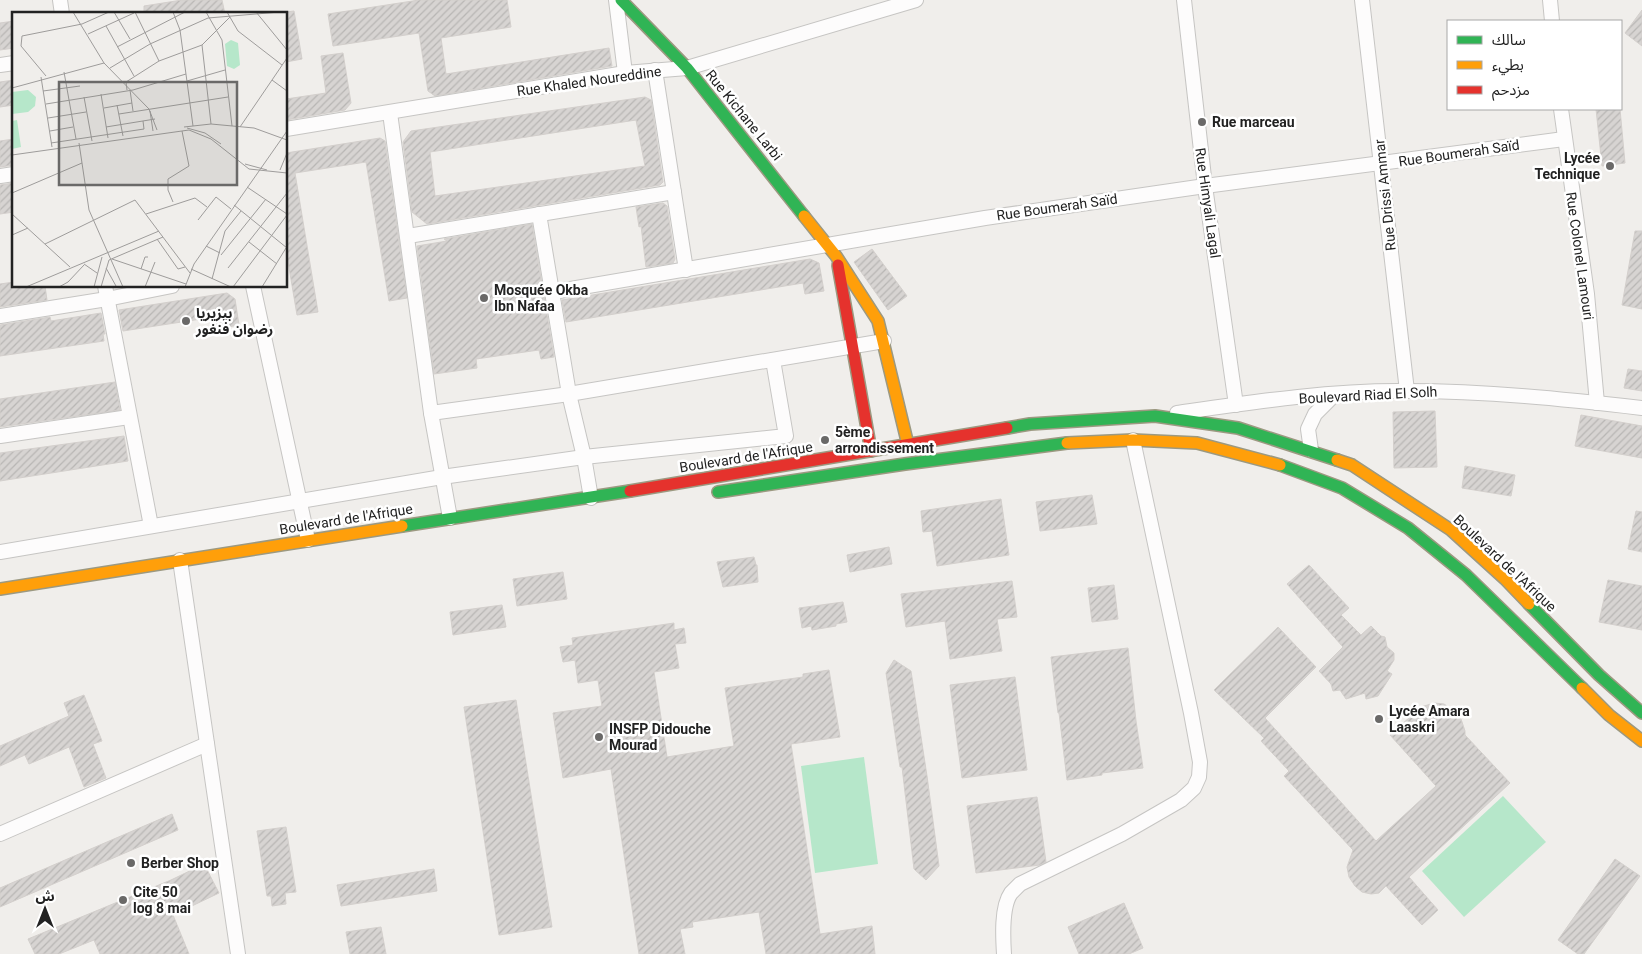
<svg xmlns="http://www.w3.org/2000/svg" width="1642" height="954" viewBox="0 0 1642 954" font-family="Roboto,'Noto Sans Arabic',sans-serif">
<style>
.pitch{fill:#b6e7ca}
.building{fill:url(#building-hatch);stroke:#d3cfcc;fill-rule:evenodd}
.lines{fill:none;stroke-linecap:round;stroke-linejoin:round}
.street-casing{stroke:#c6c5c3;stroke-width:16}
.fast-casing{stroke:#9c9981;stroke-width:14}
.slow-casing{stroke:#9c9981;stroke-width:14}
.jam-casing{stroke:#9c9981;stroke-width:14}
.street{stroke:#fdfcfc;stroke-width:14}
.fast{stroke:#30b455;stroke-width:11}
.slow{stroke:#ff9f0a;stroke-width:11}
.jam{stroke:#e5322d;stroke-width:11}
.poi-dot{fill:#6a6968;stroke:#fff;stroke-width:2}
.labels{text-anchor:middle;stroke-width:5;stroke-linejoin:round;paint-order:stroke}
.street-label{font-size:14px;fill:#222;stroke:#fff}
.poi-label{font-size:14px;font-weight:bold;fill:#222;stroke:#fff;text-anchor:start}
.inset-road{fill:none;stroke:#9e9c9b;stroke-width:1}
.view{fill:#6a6968;fill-opacity:0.15;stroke:#6a6968;stroke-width:2.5}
.inset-edge{fill:none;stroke:#222;stroke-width:2.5}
</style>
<defs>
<pattern id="building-hatch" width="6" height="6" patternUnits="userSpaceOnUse" patternTransform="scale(1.25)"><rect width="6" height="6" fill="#d7d4d2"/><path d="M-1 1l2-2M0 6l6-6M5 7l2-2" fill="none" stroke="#b8b6b4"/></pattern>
</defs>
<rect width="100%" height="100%" fill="#f0eeeb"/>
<g class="pitch">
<polygon points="864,757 878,864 815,873 801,766"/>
<polygon points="1503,796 1546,842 1464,917 1422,871"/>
</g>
<g class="building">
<polygon points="182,0 222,0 225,14 144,14 144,6"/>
<polygon points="419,0 507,0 511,27 441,38 446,74 609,48 612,66 435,96 428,91 419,33 333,46 328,14"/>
<polygon points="1642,10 1642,46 1625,33"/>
<polygon points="294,11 302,59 286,62 286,12"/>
<polygon points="14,21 14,48 0,50 0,23"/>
<polygon points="343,53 351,103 345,110 286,120 286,99 326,93 321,56"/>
<polygon points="14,80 14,105 0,107 0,82"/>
<path d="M645 97 651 100 663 182 660 185 427 224 412 212 403 142 411 131ZM636 120 645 166 435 196 430 152Z"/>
<polygon points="1596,109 1620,109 1625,163 1602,166"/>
<polygon points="380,138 385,141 407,298 389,301 366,162 295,173 318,312 297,315 286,250 286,153"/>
<polygon points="14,139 14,165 0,167 0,141"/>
<polygon points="14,183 14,212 0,214 0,185"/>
<polygon points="663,203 667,206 675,259 673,263 646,267 641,226 639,227 636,207"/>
<polygon points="532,224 554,357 541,359 539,350 476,359 477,368 434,374 417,246 447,241 444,239"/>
<polygon points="1635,231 1642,231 1642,309 1622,305"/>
<polygon points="872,249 907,296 888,310 854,262"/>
<polygon points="810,259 819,263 824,291 805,294 803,283 566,322 562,300"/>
<polygon points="14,282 14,286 45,286 47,300 0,307 0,284"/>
<polygon points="227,293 235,299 239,325 216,329 214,317 123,331 119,310"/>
<polygon points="101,313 105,334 103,334 104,341 0,356 0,325 50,317 51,321"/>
<polygon points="1628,369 1642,371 1642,391 1624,388"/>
<polygon points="115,382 120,410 0,427 0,399"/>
<polygon points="1435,411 1437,467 1394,468 1393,412"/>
<polygon points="1581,415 1642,426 1642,458 1575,446"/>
<polygon points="124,436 128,461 0,481 0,453"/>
<polygon points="1465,466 1515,475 1511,496 1462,488"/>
<polygon points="1092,495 1097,524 1040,531 1036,502"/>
<polygon points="1001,499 1009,555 937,566 932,531 923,532 921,511"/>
<polygon points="1636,511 1642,512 1642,552 1628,549"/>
<polygon points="889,547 892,564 850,572 847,555"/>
<polygon points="754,557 756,565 757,565 758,582 723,587 717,562"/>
<polygon points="1309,565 1349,608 1341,615 1361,635 1371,626 1381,636 1385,637 1387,647 1394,653 1394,660 1387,671 1392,674 1378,696 1366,699 1365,693 1346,699 1340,690 1333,691 1331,684 1319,671 1343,647 1287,584"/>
<polygon points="563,572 567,599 517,606 513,579"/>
<polygon points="1608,580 1642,586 1642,630 1599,622"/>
<polygon points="1012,581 1017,617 997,619 1002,651 950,659 945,621 906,627 901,594"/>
<polygon points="1114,585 1118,619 1092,622 1088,588"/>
<polygon points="843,602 847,622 836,624 836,626 812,630 811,626 802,628 799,608"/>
<polygon points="502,605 506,627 453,635 450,612"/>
<polygon points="674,623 674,630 684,628 686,643 675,644 679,668 654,672 667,757 734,746 725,688 803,677 803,674 829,670 840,737 791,744 820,934 872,926 875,954 766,954 759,912 692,922 693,927 680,929 685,954 639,954 611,769 563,778 553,713 602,706 598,680 578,683 575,660 563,662 560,647 573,645 572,638"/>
<polygon points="1278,627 1316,667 1265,718 1376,841 1436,786 1390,735 1421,707 1434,703 1444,704 1453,710 1461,719 1465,731 1465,735 1510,783 1409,877 1438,910 1422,925 1386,886 1379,893 1371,894 1362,892 1355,886 1349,877 1347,867 1353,850 1284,776 1289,771 1261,741 1264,738 1214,690"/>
<polygon points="1128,648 1136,721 1143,768 1102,773 1102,775 1067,780 1059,713 1058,713 1051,657"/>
<polygon points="894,660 911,671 927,776 939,866 926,880 914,869 902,767 900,767 886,673"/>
<polygon points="1015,677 1027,770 962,778 950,685"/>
<polygon points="84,695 102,741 93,744 106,778 84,787 69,747 29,764 25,755 0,766 0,746 69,716 64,703"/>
<polygon points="516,700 552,927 499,935 464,707"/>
<polygon points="1037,797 1046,862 1040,865 976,873 967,806"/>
<polygon points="172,814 178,830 0,907 0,888"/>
<polygon points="286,827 296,892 285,893 286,904 272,906 271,896 267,896 257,831"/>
<polygon points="1615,859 1640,876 1584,954 1578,954 1558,940"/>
<polygon points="204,864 219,893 173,915 189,954 100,954 94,940 59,954 35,954 28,939 171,880"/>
<polygon points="434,869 437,891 341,906 337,885"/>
<polygon points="1124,903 1143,948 1129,954 1079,954 1068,927"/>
<polygon points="381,927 386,954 350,954 346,932"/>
</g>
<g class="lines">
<g class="street-casing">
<g id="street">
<polyline points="60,0 62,14"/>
<polyline points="616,0 625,73"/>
<polyline points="1184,0 1205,186 1236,405"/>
<polyline points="1362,0 1407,391"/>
<polyline points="1550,0 1552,21"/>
<polyline points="0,65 14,63"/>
<polyline points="655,70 686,270"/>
<polyline points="1561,109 1587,294 1597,403"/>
<polyline points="390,113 431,413 450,518"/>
<polyline points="286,129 625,73 687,68 916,0"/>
<polyline points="0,176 14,174"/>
<polyline points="539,214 569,394 584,457 591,498"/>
<polyline points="408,236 674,192"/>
<polyline points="105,286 151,526"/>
<polyline points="253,286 308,540"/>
<polyline points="553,292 985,218 1205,186 1564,139"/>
<polyline points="0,316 107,299 172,286"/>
<polyline points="431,413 569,394 884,341"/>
<path d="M1177 413C1253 402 1331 390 1407 391 1486 391 1564 399 1642 408"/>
<polyline points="0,436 129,417"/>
<polyline points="1311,450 1308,429 1315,414 1335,394"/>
<polyline points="0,552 442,477 584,457 786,436 773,360"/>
<polyline points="180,560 238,954"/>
<polyline points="0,834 207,744"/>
<path d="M1004 954C1003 938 1001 907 1011 893 1014 890 1017 887 1020 884L1122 834 1181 800 1194 788 1199 777 1200 762 1191 713 1133 440"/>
</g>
</g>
<g class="fast-casing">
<g id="fast">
<polyline points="621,0 687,68 804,216"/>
<polyline points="1007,428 1030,424 1155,416 1238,428 1337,460"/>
<polyline points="1280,465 1342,488 1408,528 1466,575 1582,688"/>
<polyline points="718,492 905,464 1067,443"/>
<polyline points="402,526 630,491"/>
<polyline points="1529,604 1599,675 1642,713"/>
</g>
</g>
<g class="slow-casing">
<g id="slow">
<polyline points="804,216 836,256 878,321 908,445"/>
<polyline points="1067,443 1133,440 1197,443 1280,465"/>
<polyline points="1337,460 1352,465 1451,530 1505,579 1529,604"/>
<polyline points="0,589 402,526"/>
<polyline points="1582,688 1609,715 1642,741"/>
</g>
</g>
<g class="jam-casing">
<g id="jam">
<polyline points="838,265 871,451"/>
<polyline points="630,491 1007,428"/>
</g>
</g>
<use href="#street" class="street"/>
<use href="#fast" class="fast"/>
<use href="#slow" class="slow"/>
<use href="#jam" class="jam"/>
</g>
<g class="poi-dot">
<circle cx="1202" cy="122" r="5"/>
<circle cx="1610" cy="166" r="5"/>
<circle cx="484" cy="298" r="5"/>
<circle cx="186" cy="321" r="5"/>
<circle cx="825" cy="440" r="5"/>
<circle cx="1379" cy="719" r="5"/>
<circle cx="599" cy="737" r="5"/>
<circle cx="131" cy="863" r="5"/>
<circle cx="123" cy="900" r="5"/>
</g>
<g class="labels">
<g class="street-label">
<text transform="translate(589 81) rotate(-8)" y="5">Rue Khaled Noureddine</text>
<text transform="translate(744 115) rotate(51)" y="5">Rue Kichane Larbi</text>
<text transform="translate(1459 153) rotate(-8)" y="5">Rue Boumerah Saïd</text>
<text transform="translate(1385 195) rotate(-96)" y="5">Rue Drissi Ammar</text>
<text transform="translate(1208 203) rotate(82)" y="5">Rue Himyali Lagal</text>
<text transform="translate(1057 207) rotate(-8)" y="5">Rue Boumerah Saïd</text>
<text transform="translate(1580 256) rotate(82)" y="5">Rue Colonel Lamouri</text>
<text transform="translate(1368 395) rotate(-3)" y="5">Boulevard Riad El Solh</text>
<text transform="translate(746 457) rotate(-9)" y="5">Boulevard de l'Afrique</text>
<text transform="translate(346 519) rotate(-9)" y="5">Boulevard de l'Afrique</text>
<text transform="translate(1505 563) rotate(43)" y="5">Boulevard de l'Afrique</text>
</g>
<g class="poi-label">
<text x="1212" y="127">Rue marceau</text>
<text x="1600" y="163" text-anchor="end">Lycée<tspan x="1600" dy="16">Technique</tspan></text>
<text x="494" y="295">Mosquée Okba<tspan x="494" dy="16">Ibn Nafaa</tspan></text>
<text x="196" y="318">بيزيريا<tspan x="196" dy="16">رضوان فنغور</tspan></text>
<text x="835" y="437">5ème<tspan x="835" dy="16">arrondissement</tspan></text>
<text x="1389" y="716">Lycée Amara<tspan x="1389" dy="16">Laaskri</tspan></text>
<text x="609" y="734">INSFP Didouche<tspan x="609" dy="16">Mourad</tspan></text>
<text x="141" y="868">Berber Shop</text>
<text x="133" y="897">Cite 50<tspan x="133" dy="16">log 8 mai</tspan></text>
</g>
</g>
<g transform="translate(12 12)">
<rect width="275" height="275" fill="#f0eeeb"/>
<path d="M219 28 226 31 228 53 222 57 215 54 213 32ZM16 78 24 85 23 94 16 100 0 102V80ZM5 108 9 135 0 137V109Z" fill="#b6e7ca"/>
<path class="inset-road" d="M61 0 92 51 137 97 145 118M102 0 118 27M123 0 147 49M161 0 168 18 181 114M194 0 210 28 220 114M215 0 226 19 270 53M244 0 275 38M94 14 122 64M76 22 122 1M190 33 199 112M105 35 173 0M98 56 138 32 196 6 268 0M52 60 64 127M34 64 9 34 10 24 70 12 97 0M29 65 40 135M260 68 275 79M175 69 213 58M0 76 92 51M115 78 114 70 147 49 190 33 218 5M118 78 121 99M31 79 68 74M89 82 96 126M72 85 80 129M34 92 121 78 174 62M105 93 111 124M92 96 120 91M138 99 141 119M107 102 216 85M36 106 74 100M94 115 143 107M172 115 199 112 242 116 275 128M228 115 275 46M175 116 193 121 209 132M38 119 61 115M39 131 132 117 131 109M67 131 77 198 111 275M0 143 177 118 199 127 237 157 275 161M233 152 255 158M268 158 275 141M235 175 275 202M0 181 70 151M161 190 156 178V167L177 154 170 119M222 193 275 236M0 202 58 255M134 202 183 186 195 195M186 208 204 185 219 197M0 223 16 216M145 227 166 257 173 255M237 230 265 252M33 232 123 188 178 261M194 234 208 241M209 243 254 187M100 247 174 272M72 252 85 261M94 256 104 274M216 256 275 181M129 257 133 245H136M179 257 219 275M200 267 213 219 229 199M14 275 147 219M47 275 56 270 72 253M82 275 90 245M89 275 97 248 151 225M133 275 143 250M173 275 182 252 275 119M221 275 275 203M250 275 274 236"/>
<path class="view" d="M47 70H225V173H47Z"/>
<rect width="275" height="275" class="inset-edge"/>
</g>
<rect x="1447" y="20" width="175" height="90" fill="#ffffff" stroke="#a7a7a7"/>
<rect x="1457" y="36" width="25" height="8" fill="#30b455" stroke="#a7a7a7"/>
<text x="1492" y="45" font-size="15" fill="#222222">سالك</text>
<rect x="1457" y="61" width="25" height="8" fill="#ff9f0a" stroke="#a7a7a7"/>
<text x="1492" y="70" font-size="15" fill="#222222">بطيء</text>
<rect x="1457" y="86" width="25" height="8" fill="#e5322d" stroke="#a7a7a7"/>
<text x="1492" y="95" font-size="15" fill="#222222">مزدحم</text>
<g transform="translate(45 909)" stroke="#ffffff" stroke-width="4" paint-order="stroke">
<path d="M0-4L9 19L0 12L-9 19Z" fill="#222222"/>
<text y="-8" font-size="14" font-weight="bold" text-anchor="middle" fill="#222222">ش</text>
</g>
</svg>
